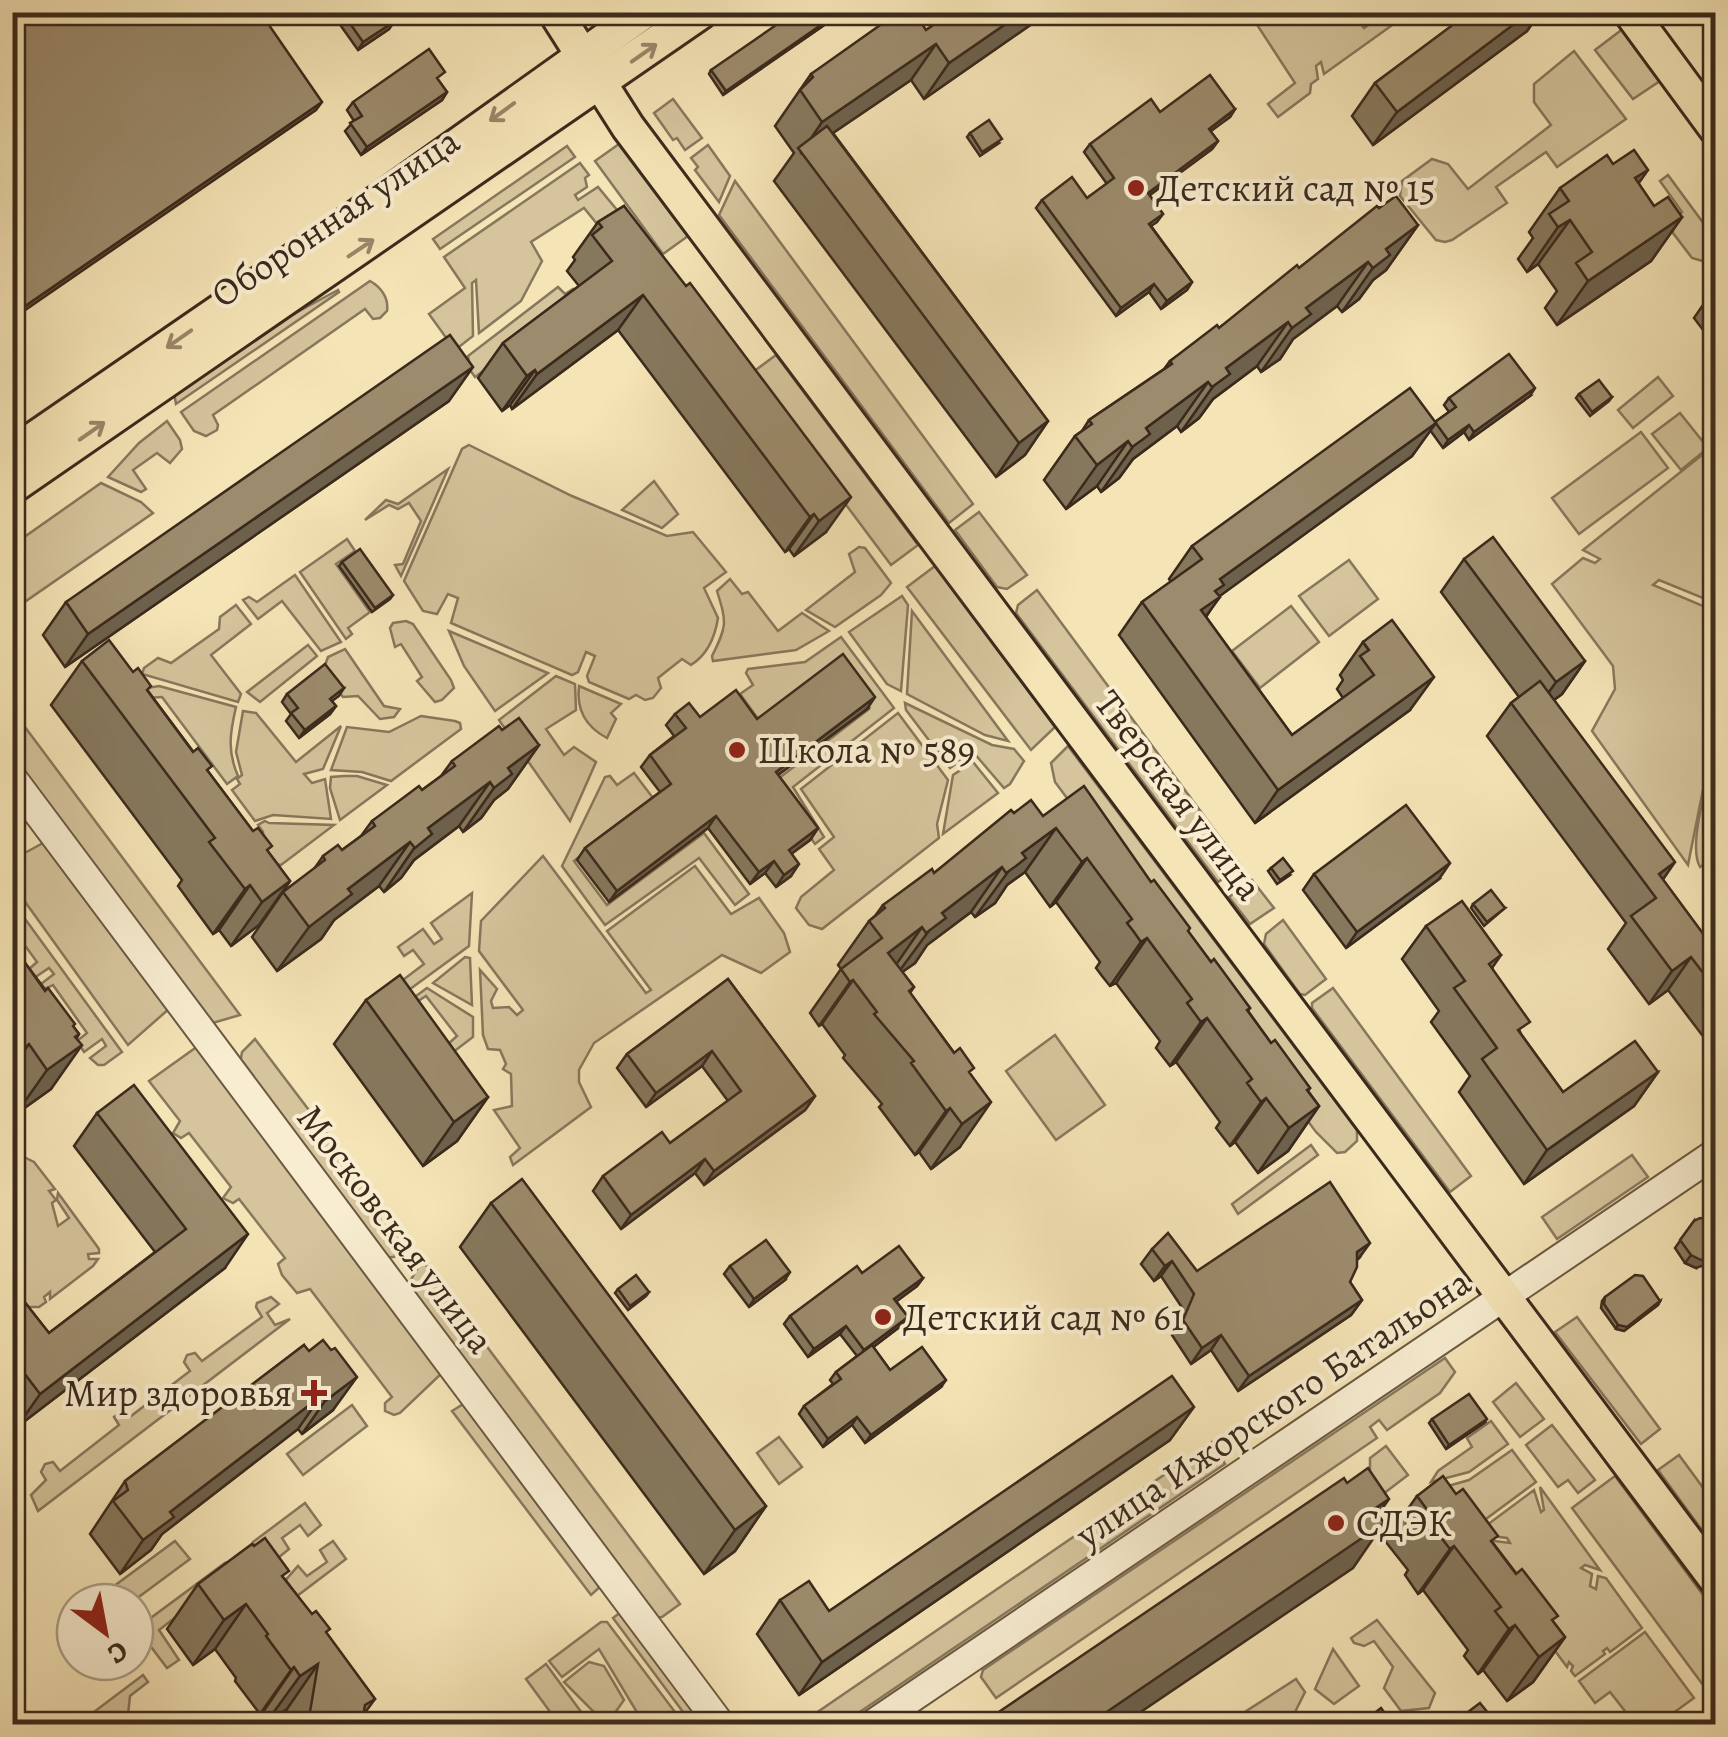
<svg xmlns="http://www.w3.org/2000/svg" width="1728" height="1737" viewBox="0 0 1728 1737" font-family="Alegreya,serif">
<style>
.green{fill:#d5c49c;stroke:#88775c;stroke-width:2.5}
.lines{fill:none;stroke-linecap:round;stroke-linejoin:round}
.minor-casing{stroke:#6a5842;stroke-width:32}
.major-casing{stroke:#3b2a1c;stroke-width:38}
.minor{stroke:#f8edd0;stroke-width:28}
.major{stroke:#f5e4b6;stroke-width:32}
.wall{fill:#86785d;stroke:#3b2a1c;stroke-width:2.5}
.shaded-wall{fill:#6d614c;stroke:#3b2a1c;stroke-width:2.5}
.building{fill:#9c8b6c;stroke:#3b2a1c;stroke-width:2.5}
.oneway{stroke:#988769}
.poi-dot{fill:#8f2418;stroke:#f8edd0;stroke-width:4}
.labels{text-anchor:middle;stroke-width:8;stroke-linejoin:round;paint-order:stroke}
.poi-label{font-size:38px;fill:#3b2a1c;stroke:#f8edd0;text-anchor:start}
.street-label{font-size:38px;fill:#3b2a1c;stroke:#f8edd0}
</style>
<rect width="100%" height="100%" fill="#f5e4b6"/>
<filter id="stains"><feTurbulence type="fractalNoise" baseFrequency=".002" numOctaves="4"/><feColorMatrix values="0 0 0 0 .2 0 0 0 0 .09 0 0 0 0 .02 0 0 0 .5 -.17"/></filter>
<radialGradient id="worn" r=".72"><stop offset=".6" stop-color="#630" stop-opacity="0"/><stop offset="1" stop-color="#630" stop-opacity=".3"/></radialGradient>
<g class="green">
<polygon points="1259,13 1352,13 1364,28 1386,13 1409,13 1324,74 1321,62 1316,66 1318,79 1311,84 1310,93 1278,117 1268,104 1295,83 1252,17"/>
<polygon points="1624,28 1663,79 1633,99 1595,50"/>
<polygon points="1574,51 1626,119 1557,167 1546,152 1496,187 1507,203 1452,240 1445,242 1436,240 1400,196 1402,181 1432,159 1448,164 1468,189 1551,125 1534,102 1534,84"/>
<polygon points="673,99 702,138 685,150 677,138 673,140 654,113"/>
<polygon points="619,144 688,236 663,254 595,161"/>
<polygon points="708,145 730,176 719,202 695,170 698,167 691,158"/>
<polygon points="567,146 575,157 440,249 433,239"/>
<polygon points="580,163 589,175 585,178 587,187 575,195 578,200 598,187 622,216 602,230 584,208 531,242 542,261 521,301 479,333 476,280 472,283 473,336 455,350 429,314 465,288 444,257"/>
<polygon points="1668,175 1715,239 1715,255 1706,262 1692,258 1673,233 1673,220 1682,212 1660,181"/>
<polygon points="735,181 973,504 949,523 719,215"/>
<path d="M370 281C381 287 389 298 387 311L380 318 373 319 365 309 213 415 218 425 217 430 206 436 194 431 181 412Z"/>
<polygon points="558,287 565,294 573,289 580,299 475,377 470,370 468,356"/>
<polygon points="338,290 339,292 176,404 174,393 270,327"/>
<polygon points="776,355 918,545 891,565 749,375"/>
<polygon points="1658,377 1673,396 1633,428 1618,410"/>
<polygon points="1680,413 1708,448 1681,470 1652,434"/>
<polygon points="167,421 180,440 182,449 170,463 157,453 133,470 146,489 141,492 108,477 139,443"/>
<polygon points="1641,432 1668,468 1579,534 1552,498"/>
<path d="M469 445 572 496 667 536 693 532 726 572 704 588 718 618C715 637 707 655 691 665L682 659 658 678 661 688 653 698 645 700 636 695 629 699 589 682 587 676 595 656 586 652 578 672 572 675 451 623 458 598 448 594 437 614 423 611 404 581 462 449Z"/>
<polygon points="1712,447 1716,451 1715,603 1659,580 1653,585 1715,611 1715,729 1688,865 1592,731 1615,689 1613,666 1552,584 1583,558 1595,563 1600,559 1583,550"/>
<polygon points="448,469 401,576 395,565 403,564 421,521 409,503 398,509 389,505 365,520 386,500 398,504"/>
<polygon points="654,481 678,514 662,528 622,510"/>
<polygon points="101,483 141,502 153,513 13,610 13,545"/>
<polygon points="979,512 1027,575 1007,589 997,587 955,530"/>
<polygon points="347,539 355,551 336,564 370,612 348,628 352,634 346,639 300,572"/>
<polygon points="859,547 865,548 891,583 881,595 835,627 806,610 855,572 849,554"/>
<polygon points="1349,560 1378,599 1329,636 1299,596"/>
<polygon points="935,566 1055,727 1031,750 907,587"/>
<polygon points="295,575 341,642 321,651 282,601 258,619 243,600 249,597 257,602"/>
<path d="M730 579 742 594 748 592 778 631 802 613 829 631 796 650 713 661 712 656C727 626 727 623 717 591Z"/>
<polygon points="1037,590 1241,866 1218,882 1016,613 1018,605"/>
<polygon points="902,596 908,605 901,691 887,684 849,632"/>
<polygon points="236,605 251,624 211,655 241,694 238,702 142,674 144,668 158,658 171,663 219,629 220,617"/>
<polygon points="1291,606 1319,642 1260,688 1232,651"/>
<polygon points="912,611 1008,741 985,735 907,694"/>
<polygon points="406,621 413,624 451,680 454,688 442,700 435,702 417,681 422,677 401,644 395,647 390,628 393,623"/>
<polygon points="449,631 543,671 548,673 495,711 464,666"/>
<polygon points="841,637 894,708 793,787 824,837 815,844 774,782 869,709 835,663 759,720 740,694 753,685 746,673 748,669 805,662"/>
<polygon points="308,645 317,656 260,702 247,692"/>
<polygon points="345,649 384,706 400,709 394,717 380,719 358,696 343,697 323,671 328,657"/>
<polygon points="556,676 575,684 576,710 546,729 564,755 574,747 596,762 570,821 499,720"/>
<path d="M159 686 236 707C230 733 227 751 238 776L227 784 162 697 147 698 141 689Z"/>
<path d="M579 686 621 704 611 713 616 719 607 738C586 727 576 710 579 686Z"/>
<polygon points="905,703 992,745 1014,749 1024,761 1010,784 1004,788 973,752 950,768 906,710"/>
<polygon points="13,711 240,1015 209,1024 13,760"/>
<polygon points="243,711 256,713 296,762 341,726 323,769 304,774 312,783 325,779 331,819 273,815 255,821 232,790 240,784 237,779 242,775 236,752"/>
<polygon points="898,713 948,780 937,824 939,838 822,929 809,925 796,908 801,897 834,870 819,849 834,837 801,789"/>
<polygon points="421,716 455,721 460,723 461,729 391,781 362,772 331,770 347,727 389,732"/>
<polygon points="1068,746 1357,1130 1357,1141 1345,1152 1337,1153 1316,1132 1055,782 1051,763"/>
<path d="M1715 752V857L1700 867C1687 844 1709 779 1715 752Z"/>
<polygon points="973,762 998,793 943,834 953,775"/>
<polygon points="634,773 653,798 574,861 607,905 704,833 749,894 735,905 699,858 605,925 562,866 605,777 610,776 617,785"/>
<polygon points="344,776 357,776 387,785 340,820 330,788 331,777"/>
<polygon points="265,821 269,823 334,825 281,865 275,864 263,851 263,832 258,825"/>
<polygon points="43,843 49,845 170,1008 128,1045 13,885 12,860"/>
<polygon points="543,856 646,993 651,990 607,931 695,866 731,914 759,898 784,933 790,952 761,973 722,955 594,1043 579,1070 579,1082 591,1107 513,1165 510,1157 520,1148 494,1110 512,1106 511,1074 503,1069 506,1064 500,1050 488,1049 483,1035 480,970 497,989 491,1001 493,1008 509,1007 517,1015 523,1010 479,951 481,921"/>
<polygon points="1252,880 1274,908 1250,924 1229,897"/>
<polygon points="472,893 469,946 406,992 399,983 424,964 413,950 404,956 398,947 423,929 434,944 442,939 431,923"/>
<polygon points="12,901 122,1052 104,1065 98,1065 90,1058 106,1046 102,1039 84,1052 77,1041 87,1033 53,985 43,990 37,987 54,974 49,968 31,980 28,970 37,962 13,929"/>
<polygon points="1283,920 1326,979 1305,995 1300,994 1264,944 1266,934"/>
<polygon points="465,957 470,958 472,1005 433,983"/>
<polygon points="427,988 473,1017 473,1037 452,1053 447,1045 457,1036 426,996 415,1003 412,999"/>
<polygon points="1333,988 1471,1176 1450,1192 1312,1008 1312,1003"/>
<polygon points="1055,1035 1105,1105 1056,1140 1006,1071"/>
<path d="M255 1039 412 1246C403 1253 396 1260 384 1256L240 1064 242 1052Z"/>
<polygon points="198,1046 444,1371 400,1413 394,1415 385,1411 385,1403 392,1397 310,1289 297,1293 282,1275 278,1264 285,1258 239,1199 233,1203 223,1198 231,1187 189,1133 181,1138 173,1133 180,1121 149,1081"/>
<polygon points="1311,1145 1318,1155 1238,1214 1232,1204"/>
<polygon points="1632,1155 1648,1177 1557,1239 1542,1217"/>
<polygon points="24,1157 34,1162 55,1189 49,1191 56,1200 52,1203 58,1226 69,1218 57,1200 58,1193 99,1249 99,1253 88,1254 89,1259 98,1259 93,1266 50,1299 50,1292 44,1297 46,1302 39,1307 29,1307 13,1290 13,1160"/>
<polygon points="422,1260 680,1604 662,1617 654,1618 408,1285"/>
<polygon points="271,1297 279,1304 267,1313 275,1325 290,1319 38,1511 31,1495 46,1480 41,1472 45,1464 53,1462 60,1471 119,1425 114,1417 124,1409 131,1416 190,1371 184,1362 187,1355 195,1353 202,1361 262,1317 256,1307 257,1303"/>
<polygon points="1577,1317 1660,1429 1641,1444 1555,1332"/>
<polygon points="1445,1358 1455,1372 1440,1393 1387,1430 1379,1420 1370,1427 1377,1438 996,1698 981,1677 983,1670"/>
<polygon points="1516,1383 1544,1419 1520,1437 1493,1402"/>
<polygon points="465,1403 602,1585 591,1595 452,1411"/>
<polygon points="352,1405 367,1426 303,1475 287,1454"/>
<polygon points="1491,1421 1508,1444 1469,1472 1431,1482 1438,1471 1472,1447 1467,1438"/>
<polygon points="1552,1425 1595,1480 1578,1493 1568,1480 1558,1487 1526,1445"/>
<polygon points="779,1437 802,1467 779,1484 757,1453"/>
<polygon points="1212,1442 1225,1464 842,1724 800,1724"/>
<polygon points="1386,1446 1408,1475 1370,1504 1370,1458"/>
<polygon points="1512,1450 1536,1482 1467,1533 1434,1490 1469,1480"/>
<polygon points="1679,1455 1715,1504 1715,1548 1658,1470"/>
<polygon points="1615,1476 1715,1611 1715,1683 1706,1689 1572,1508"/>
<polygon points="1540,1487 1600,1570 1585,1565 1581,1568 1592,1574 1590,1586 1596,1589 1598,1576 1606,1578 1642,1628 1610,1652 1607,1648 1603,1651 1605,1654 1575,1676 1571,1671 1573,1666 1569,1662 1567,1667 1471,1538 1510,1543 1507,1538 1475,1534 1534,1490 1541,1512 1544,1510"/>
<polygon points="305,1503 321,1525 308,1536 300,1525 282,1538 289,1549 278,1558 254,1547 253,1542"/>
<polygon points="175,1541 190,1559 132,1602 114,1602 106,1592"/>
<polygon points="333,1541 346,1559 293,1599 284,1582 298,1566 307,1576 327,1562 320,1550"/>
<polygon points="233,1561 231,1574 159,1630 179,1660 167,1668 142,1635 144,1623 225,1563"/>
<polygon points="621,1612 705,1724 692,1724 613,1618"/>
<polygon points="1377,1620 1435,1693 1429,1708 1401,1711 1384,1688 1393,1667 1374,1641 1364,1646 1354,1643 1351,1638"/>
<polygon points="601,1622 607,1622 684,1724 644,1724 599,1649 562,1677 549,1661"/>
<polygon points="1645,1632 1694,1698 1658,1724 1635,1724 1610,1692 1595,1703 1579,1681"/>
<polygon points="1333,1649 1359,1686 1334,1704 1315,1689"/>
<polygon points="589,1662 604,1666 624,1700 607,1724 597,1724 589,1714 593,1711 564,1682"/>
<polygon points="546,1664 590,1724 559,1724 526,1679"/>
<polygon points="143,1675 148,1682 130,1696 127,1724 78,1724"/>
<polygon points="1296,1679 1305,1692 1289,1724 1226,1724"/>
</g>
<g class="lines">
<g class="minor-casing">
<g id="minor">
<polyline points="12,778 720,1724"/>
<polyline points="873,1724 1716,1153"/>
</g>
</g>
<g class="major-casing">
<g id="major">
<polyline points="555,12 628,127 1716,1580"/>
<polyline points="1630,12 1716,129"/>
<polyline points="12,454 358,216 644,12"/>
<polyline points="12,487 701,12"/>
</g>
</g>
<use href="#minor" class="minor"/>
<use href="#major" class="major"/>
</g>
<g class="wall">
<polygon points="331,12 389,12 389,29 358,50"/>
<polygon points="952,12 1049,12 924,99 911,80 833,133 1048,421 1025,455 996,477 774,181 794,153 775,126 811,74 898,22 926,30"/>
<polygon points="1467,12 1540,12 1527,31 1373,145 1352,116 1375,83 1468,14"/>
<polygon points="836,17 723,95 709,74 711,70"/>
<polygon points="439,81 447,92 442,100 361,155 345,131 354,121 347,110 353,102"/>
<polygon points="1235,109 1230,117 1210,131 1218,141 1212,149 1149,195 1163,214 1157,222 1151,226 1192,282 1187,290 1161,309 1149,292 1116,316 1036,208 1042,200 1087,198 1107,184 1084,152 1090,144 1160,112"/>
<polygon points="970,133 999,143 980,156 967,137"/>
<polygon points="1613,164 1638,183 1654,206 1682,217 1651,261 1557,325 1545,308 1557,291 1538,264 1527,272 1518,259 1533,238 1529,232 1560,188"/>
<polygon points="624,206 826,532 794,556 789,549 785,552 618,330 512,409 510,405 502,411 478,378 503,343 579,286 567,271 575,260 573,257 598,222"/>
<polygon points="1379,208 1418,225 1386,270 1373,280 1359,299 1342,312 1337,306 1293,339 1280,359 1261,372 1257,366 1213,399 1199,418 1181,432 1177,426 1133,459 1119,478 1111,484 1101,492 1097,486 1066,509 1044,480 1075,436 1082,431 1089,420 1164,369 1170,361 1219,328"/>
<polygon points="1716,286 1716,347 1694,318"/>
<polygon points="1579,394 1612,397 1609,401 1590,416 1576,398"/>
<polygon points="1530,396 1469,440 1464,432 1443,448 1430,430 1412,456 1219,596 1206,617 1292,735 1343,698 1337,689 1343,680 1340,675 1363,642 1410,710 1255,823 1119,635 1142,602 1171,582 1169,579 1192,546 1435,422 1449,412 1444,405 1449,398"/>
<polygon points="449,401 65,667 43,635 66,602"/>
<polygon points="1464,559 1585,661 1562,694 1554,700 1663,880 1712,946 1716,943 1716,1042 1707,1031 1702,1035 1668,990 1649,1004 1608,949 1626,923 1487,736 1511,703 1519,697 1441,592"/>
<polygon points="342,562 393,595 390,599 372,612 339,566"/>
<polygon points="82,661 148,691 290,881 259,925 231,946 219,930 213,934 178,886 182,880 51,705"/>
<polygon points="344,688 339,696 332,701 336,706 330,714 299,738 286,721 291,714 282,702 287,694"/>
<polygon points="867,709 778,775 818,828 810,840 791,854 791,876 776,887 765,873 750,884 708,828 609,902 577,860 585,848 660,792 641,767 650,755 674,736 666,725 675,714 700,717 757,719"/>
<polygon points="502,730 539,745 508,789 494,800 481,818 463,832 459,826 414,860 401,878 384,892 379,886 334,920 321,939 277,971 252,937 283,892 314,869 323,856 342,850 361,836 372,821 422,790 441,776 452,761"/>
<polygon points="1014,813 1043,816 1151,882 1211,962 1250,1008 1248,1011 1271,1043 1310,1088 1308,1091 1319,1106 1288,1151 1258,1173 1235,1142 1230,1146 1216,1128 1220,1122 1176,1062 1170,1066 1156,1048 1160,1041 1116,983 1110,986 1102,976 1096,968 1100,962 1056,902 1050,907 1025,872 1007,885 995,903 975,917 971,912 927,945 915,963 902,972 914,987 910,993 970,1074 960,1147 931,1169 919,1152 915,1155 879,1107 882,1104 843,1058 845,1055 822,1024 819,1026 810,1013 841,969 838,965 869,921 875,916 883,905 934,873"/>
<polygon points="1271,868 1290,875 1277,884 1268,871"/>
<polygon points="1314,874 1439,879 1346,948 1303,890"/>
<polygon points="1716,874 1716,889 1709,880"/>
<polygon points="1473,904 1505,908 1484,926 1471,908"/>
<polygon points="1426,926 1501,955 1492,968 1521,1034 1563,1092 1658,1072 1634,1106 1524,1184 1459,1092 1470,1076 1431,1022 1439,1011 1402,959"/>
<polygon points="12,941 16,951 79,1034 51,1089 16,1114 12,1109"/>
<polygon points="728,979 815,1096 805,1110 704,1185 695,1173 621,1229 593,1191 603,1176 670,1143 728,1101 702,1066 646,1107 617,1068 627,1054"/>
<polygon points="366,1000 488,1097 457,1141 423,1166 334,1044"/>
<polygon points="97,1113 225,1268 17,1427 12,1421 12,1286 49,1333 155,1252 74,1146"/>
<polygon points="491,1203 766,1506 735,1551 704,1574 460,1247"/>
<polygon points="1694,1221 1696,1268 1685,1263 1675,1248"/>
<polygon points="1152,1249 1197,1271 1359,1258 1357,1260 1350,1282 1362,1300 1351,1315 1238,1391 1211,1350 1191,1364 1172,1335 1183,1309 1161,1276 1154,1281 1141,1264"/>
<polygon points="730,1266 785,1280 749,1307 724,1274"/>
<polygon points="862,1273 923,1278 917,1286 896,1301 908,1317 902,1325 873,1347 890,1370 941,1387 865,1443 852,1425 823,1447 799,1414 804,1406 833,1384 830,1380 836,1372 857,1356 840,1334 808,1357 784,1324 790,1316"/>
<polygon points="618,1289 649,1292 646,1296 628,1310 615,1293"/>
<polygon points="1605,1297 1660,1301 1658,1305 1624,1331 1616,1329 1601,1308 1602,1301"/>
<polygon points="304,1345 333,1410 302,1434 298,1429 162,1534 151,1550 120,1574 90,1534 125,1481"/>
<polygon points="1432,1419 1484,1423 1446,1449 1429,1423"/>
<polygon points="1170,1440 799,1695 757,1634 780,1600 829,1611"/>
<polygon points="1716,1442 1716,1457 1710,1450"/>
<polygon points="1417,1496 1493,1543 1565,1637 1533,1682 1507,1701 1483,1670 1478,1674 1464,1656 1468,1650 1423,1590 1418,1594 1405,1575 1408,1570 1385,1541"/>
<polygon points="284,1578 375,1699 364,1714 362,1724 285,1724 287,1709 268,1720 263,1712 260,1714 235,1681 236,1678 215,1649 193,1665 167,1629 198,1584"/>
</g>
<g class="shaded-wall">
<polygon points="1023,12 1049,12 924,99 949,63"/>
<polygon points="1530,12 1540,12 1527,31 1373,145 1397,112"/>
<polygon points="838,13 836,17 723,95 726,91"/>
<polygon points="395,21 389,29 358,50 363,42"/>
<polygon points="936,44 911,80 802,154 801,153 822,122"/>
<polygon points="447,92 442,100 361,155 367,147"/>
<polygon points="322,102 316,110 12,319 12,315"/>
<polygon points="1235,109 1230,117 1203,137 1209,129"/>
<polygon points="1218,141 1212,149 1142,201 1148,193"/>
<polygon points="1648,170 1617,214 1635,178"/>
<polygon points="1682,217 1651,261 1557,325 1588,281"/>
<polygon points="1570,220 1538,264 1527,272 1558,227"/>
<polygon points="1418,225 1386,270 1373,280 1359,299 1342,312 1386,249"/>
<polygon points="1368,262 1337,306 1293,339 1280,359 1261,372 1306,308"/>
<polygon points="1192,282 1187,290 1161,309 1167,301"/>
<polygon points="1154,284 1149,292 1116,316 1121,308"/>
<polygon points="643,295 618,330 512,409 537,374"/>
<polygon points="1288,322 1257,366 1213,399 1199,418 1181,432 1226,368"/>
<polygon points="473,367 449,401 65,667 88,634"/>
<polygon points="535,370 510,405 502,411 527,376"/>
<polygon points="1208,382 1177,426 1133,459 1119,478 1101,492 1146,428"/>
<polygon points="1535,388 1530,396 1469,440 1474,432"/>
<polygon points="1048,421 1025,455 996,477 1019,443"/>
<polygon points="1436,423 1412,456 1213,601 1220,597 1196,630 1178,644 1220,579"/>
<polygon points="1469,425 1464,432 1443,448 1448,440"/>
<polygon points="1128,441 1097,486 1066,509 1097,465"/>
<polygon points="851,497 826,532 794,556 819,521"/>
<polygon points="814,514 789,549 785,552 810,517"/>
<polygon points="1585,661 1562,694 1533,715 1556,682"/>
<polygon points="1434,677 1410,710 1255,823 1278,790"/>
<polygon points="875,697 867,709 767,783 776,772"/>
<polygon points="336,706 330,714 299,738 305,730"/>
<polygon points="539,745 508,789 494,800 481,818 463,832 508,768"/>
<polygon points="490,782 459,826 414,860 401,878 384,892 428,828"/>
<polygon points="716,816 708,828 609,902 617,891"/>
<polygon points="818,828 810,840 780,862 789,850"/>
<polygon points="1056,828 1025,872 1007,885 995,903 975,917 1022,853"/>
<polygon points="410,842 379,886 334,920 321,939 277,971 309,927 348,889"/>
<polygon points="1087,858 1056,902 1050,907 1082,862"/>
<polygon points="774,861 765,873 750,884 759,872"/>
<polygon points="1675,862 1653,894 1659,874"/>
<polygon points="1450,863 1439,879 1346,948 1357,932"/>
<polygon points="799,864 791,876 776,887 784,875"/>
<polygon points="1002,867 971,912 927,945 915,963 895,977 942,913"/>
<polygon points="290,881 259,925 231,946 262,902"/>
<polygon points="250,885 219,930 213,934 245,889"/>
<polygon points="922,927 891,972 888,953"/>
<polygon points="1147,938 1116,983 1110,986 1141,942"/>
<polygon points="1691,957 1668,990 1649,1004 1672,971"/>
<polygon points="853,980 822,1024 819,1026 850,982"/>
<polygon points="1716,1016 1716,1019 1707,1031 1702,1035"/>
<polygon points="1207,1018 1176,1062 1170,1066 1201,1022"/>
<polygon points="79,1034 61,1060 82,1045 51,1089 16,1114 47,1070"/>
<polygon points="29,1044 12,1068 12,1064 24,1048"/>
<polygon points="712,1051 702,1066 646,1107 656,1093"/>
<polygon points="1658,1072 1634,1106 1524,1184 1547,1150"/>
<polygon points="815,1096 805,1110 704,1185 714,1171"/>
<polygon points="488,1097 457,1141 423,1166 454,1122"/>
<polygon points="1266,1098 1235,1142 1230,1146 1261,1102"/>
<polygon points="991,1102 960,1147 931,1169 962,1124"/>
<polygon points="1319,1106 1288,1151 1258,1173 1289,1128"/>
<polygon points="950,1108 919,1152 915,1155 946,1111"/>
<polygon points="705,1159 695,1173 621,1229 631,1215"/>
<polygon points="248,1234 225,1268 17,1427 40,1394"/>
<polygon points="1370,1243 1359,1258 1346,1267 1357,1252"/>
<polygon points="1691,1255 1716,1255 1716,1261 1696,1268 1685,1263"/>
<polygon points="1172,1261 1161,1276 1154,1281 1165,1266"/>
<polygon points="790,1272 785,1280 749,1307 754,1299"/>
<polygon points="923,1278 917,1286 889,1307 894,1299"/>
<polygon points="1362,1300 1351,1315 1238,1391 1249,1376"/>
<polygon points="1660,1301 1658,1305 1624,1331 1616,1329 1618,1325"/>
<polygon points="908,1317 902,1325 859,1358 864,1350"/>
<polygon points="846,1326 840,1334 808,1357 814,1349"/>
<polygon points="1221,1335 1211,1350 1191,1364 1202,1348"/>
<polygon points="357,1377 333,1410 302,1434 325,1401"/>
<polygon points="946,1380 941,1387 865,1443 871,1435"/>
<polygon points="321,1396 298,1429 162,1534 151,1550 120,1574 143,1540 170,1512"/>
<polygon points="1194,1407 1170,1440 799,1695 822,1662"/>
<polygon points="857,1417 852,1425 823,1447 828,1439"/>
<polygon points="1487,1419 1484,1423 1446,1449 1449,1445"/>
<polygon points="1389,1499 1361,1539 1384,1523 1353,1568 1123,1724 1089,1724"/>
<polygon points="766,1506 735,1551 704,1574 735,1530"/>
<polygon points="1454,1546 1423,1590 1418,1594 1450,1549"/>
<polygon points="246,1604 215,1649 193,1665 224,1620"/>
<polygon points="1515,1625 1483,1670 1478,1674 1509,1629"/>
<polygon points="1565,1637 1533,1682 1507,1701 1539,1657"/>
<polygon points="318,1664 287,1709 268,1720 300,1676"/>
<polygon points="294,1667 263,1712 260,1714 291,1670"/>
</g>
<g class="building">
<polygon points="39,12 260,12 322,102 12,315 12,20 17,27"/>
<polygon points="342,12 389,12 395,21 363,42"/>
<polygon points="795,12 838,13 726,91 711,70"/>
<polygon points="911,12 914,12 926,30 952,12 1023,12 949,63 936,44 822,122 800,90 813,77 811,74 893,16 898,22"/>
<polygon points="1470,12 1530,12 1397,112 1375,83"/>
<polygon points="429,49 445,72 437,78 447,92 367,147 350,123 362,116 353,102"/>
<polygon points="1210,75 1235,109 1209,129 1218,141 1148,193 1163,214 1149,224 1192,282 1167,301 1154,284 1121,308 1042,200 1072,177 1087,198 1114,178 1090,144 1151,99 1160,112"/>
<polygon points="989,120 1002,139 982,152 970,133"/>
<polygon points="827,126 1048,421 1019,443 798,148"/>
<polygon points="1634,150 1648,170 1635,178 1654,206 1668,197 1682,217 1588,281 1576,263 1592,252 1570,220 1558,227 1549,214 1569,201 1560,188 1607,155 1613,164"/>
<polygon points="1396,196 1418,225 1386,249 1390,255 1373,268 1368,262 1306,308 1311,314 1292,328 1288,322 1226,368 1230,374 1212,387 1208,382 1146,428 1150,434 1142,440 1132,447 1128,441 1097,465 1075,436 1092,424 1089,420 1172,364 1170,361 1217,325 1219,328 1297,265 1299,268 1377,206 1379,208"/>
<polygon points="624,206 686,286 690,283 851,497 819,521 814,514 810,517 643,295 537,374 535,370 527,376 503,343 612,261 592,235 602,227 598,222"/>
<polygon points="450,335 473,367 88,634 66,602"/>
<polygon points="1509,354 1535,388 1474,432 1469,425 1448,440 1435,422 1456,407 1449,398"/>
<polygon points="1599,380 1612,397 1592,412 1579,394"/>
<polygon points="1410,388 1436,423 1220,579 1224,585 1215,591 1220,597 1201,610 1292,735 1374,675 1360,656 1369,650 1363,642 1392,620 1434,677 1278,790 1142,602 1202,559 1192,546"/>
<polygon points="1493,537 1585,661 1556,682 1464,559"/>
<polygon points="360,549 393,595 375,608 342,562"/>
<polygon points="109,640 133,672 138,668 151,686 147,690 193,752 198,748 212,766 207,770 253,831 258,828 272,846 267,850 290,881 262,902 250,885 245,889 209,842 215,838 82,661"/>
<polygon points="843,654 875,697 776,772 818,828 789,850 799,864 784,875 774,861 759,872 716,816 617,891 585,848 671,784 650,755 686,728 675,714 689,703 700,717 736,690 757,719"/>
<polygon points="325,664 344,688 330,699 336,706 305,730 291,713 298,708 287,694"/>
<polygon points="1540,681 1675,862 1659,874 1712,946 1716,943 1716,990 1691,957 1672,971 1631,916 1656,898 1511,703"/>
<polygon points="519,718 539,745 508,768 512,774 494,788 490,782 428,828 432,834 415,848 410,842 348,889 352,894 309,927 283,892 325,860 323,856 338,845 342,850 375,826 372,821 419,786 422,790 455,766 452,761 499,726 502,730"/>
<polygon points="1084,786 1151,882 1154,880 1190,928 1188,931 1211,962 1214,959 1250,1008 1247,1010 1271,1043 1275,1040 1310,1088 1307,1090 1319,1106 1289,1128 1266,1098 1261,1102 1247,1083 1252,1079 1207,1018 1201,1022 1187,1003 1192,999 1147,938 1141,942 1134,932 1127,923 1132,919 1087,858 1082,862 1056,828 1022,853 1026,858 1016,866 1006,873 1002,867 942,913 946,918 926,933 922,927 888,953 914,987 909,991 954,1053 960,1048 974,1068 969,1072 991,1102 962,1124 950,1108 946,1111 911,1063 914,1061 874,1014 877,1012 853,980 850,982 841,969 882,938 869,921 885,908 883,905 932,869 934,873 1011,810 1014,813 1031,800 1043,816"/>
<polygon points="1406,805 1450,863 1357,932 1314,874"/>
<polygon points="1283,858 1293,871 1280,880 1271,868"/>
<polygon points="1491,890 1505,908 1487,922 1473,904"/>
<polygon points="1462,901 1501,955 1489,964 1530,1022 1518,1030 1563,1092 1635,1041 1658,1072 1547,1150 1482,1059 1497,1048 1454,988 1465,981 1426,926"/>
<polygon points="12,941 18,948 16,950 45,991 48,988 75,1024 73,1026 79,1034 75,1037 82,1045 47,1070 29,1044 24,1048 12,1032 12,1028 15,1026 12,1023"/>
<polygon points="400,975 488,1097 454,1122 366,1000"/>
<polygon points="728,979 815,1096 714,1171 705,1159 631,1215 603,1176 662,1132 670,1143 741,1091 712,1051 656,1093 627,1054"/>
<polygon points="134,1085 248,1234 40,1394 12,1357 12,1286 49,1333 186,1229 97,1113"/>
<polygon points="522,1179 766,1506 735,1530 491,1203"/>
<polygon points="1330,1182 1370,1243 1357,1252 1357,1267 1350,1282 1362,1300 1249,1376 1221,1335 1202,1348 1183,1320 1194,1294 1172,1261 1165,1266 1152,1249 1168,1233 1197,1271"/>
<polygon points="1716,1216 1716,1255 1701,1260 1691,1255 1680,1240 1694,1221 1700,1218 1710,1220"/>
<polygon points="766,1240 790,1272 754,1299 730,1266"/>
<polygon points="899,1246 923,1278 894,1299 908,1317 864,1350 846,1326 814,1349 790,1316 857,1266 862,1273"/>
<polygon points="636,1275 649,1292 630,1306 618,1289"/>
<polygon points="1635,1275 1643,1276 1660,1301 1627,1327 1618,1325 1604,1304 1605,1297"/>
<polygon points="323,1340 331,1350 335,1348 357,1377 325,1401 321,1396 170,1512 174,1517 143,1540 113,1501 128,1490 125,1481 304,1345 309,1351"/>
<polygon points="872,1345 890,1370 922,1347 946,1380 871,1435 857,1417 828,1439 804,1406 841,1379 836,1372"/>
<polygon points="1172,1376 1194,1407 822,1662 780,1600 809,1581 829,1611"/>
<polygon points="1469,1394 1487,1419 1449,1445 1432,1419"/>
<polygon points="1368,1468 1389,1499 1374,1509 1384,1523 1089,1724 981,1724 1344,1478 1347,1483"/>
<polygon points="1443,1476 1456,1494 1463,1489 1498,1536 1491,1541 1516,1574 1522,1569 1558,1616 1552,1620 1565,1637 1539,1657 1515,1625 1509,1629 1495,1611 1501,1607 1454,1546 1450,1549 1436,1531 1440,1527 1417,1496"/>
<polygon points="265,1538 289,1571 282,1576 312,1614 316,1611 330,1629 326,1632 375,1699 365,1705 362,1724 308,1724 318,1664 300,1676 294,1667 291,1670 266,1636 268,1634 246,1604 224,1620 198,1584 252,1544 254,1546"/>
<polygon points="1480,1703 1497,1724 1452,1724"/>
<polygon points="1381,1708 1393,1724 1366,1724 1364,1721"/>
<polygon points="499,1717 505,1724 488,1724"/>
</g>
<defs><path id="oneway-shaft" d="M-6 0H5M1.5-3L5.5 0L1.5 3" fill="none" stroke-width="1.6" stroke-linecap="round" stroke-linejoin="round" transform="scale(2.5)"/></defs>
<g class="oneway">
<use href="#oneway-shaft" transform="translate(644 53) rotate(-35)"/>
<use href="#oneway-shaft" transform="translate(502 112) rotate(144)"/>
<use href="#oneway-shaft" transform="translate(361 248) rotate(-34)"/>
<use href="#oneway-shaft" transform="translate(179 339) rotate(145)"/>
<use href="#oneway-shaft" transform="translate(92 431) rotate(-35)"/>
</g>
<g class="poi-dot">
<circle cx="1136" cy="188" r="10"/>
<circle cx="737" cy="750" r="10"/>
<circle cx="883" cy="1317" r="10"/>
<path d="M309 1378h10v10h10v10h-10v10h-10v-10h-10v-10h10z"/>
<circle cx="1336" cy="1523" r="10"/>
</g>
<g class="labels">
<g class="poi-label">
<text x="1156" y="201">Детский сад № 15</text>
<text x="757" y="763">Школа № 589</text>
<text x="903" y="1330">Детский сад № 61</text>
<text x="292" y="1406" text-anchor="end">Мир здоровья</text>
<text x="1356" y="1536">СДЭК</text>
</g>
<g class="street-label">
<text transform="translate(335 217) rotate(-34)" y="13">Оборонная улица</text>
<text transform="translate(1179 795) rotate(53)" y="13">Тверская улица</text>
<text transform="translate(396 1229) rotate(53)" y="13">Московская улица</text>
<text transform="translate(1273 1408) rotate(-34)" y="13">улица Ижорского Батальона</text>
</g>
</g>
<rect width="1728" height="1737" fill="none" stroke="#f5e4b6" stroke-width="50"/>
<rect x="15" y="15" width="1698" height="1707" fill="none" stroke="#3b2a1c" stroke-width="5"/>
<rect x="25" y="25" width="1678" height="1687" fill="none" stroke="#3b2a1c" stroke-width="2.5"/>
<g transform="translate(105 1632) rotate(148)"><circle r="48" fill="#f8edd0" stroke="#ac9f88" stroke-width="2.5"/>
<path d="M0-8L18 38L0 25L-18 38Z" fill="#8f2418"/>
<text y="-15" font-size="28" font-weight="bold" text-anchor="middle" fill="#3b2a1c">С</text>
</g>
<rect width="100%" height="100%" filter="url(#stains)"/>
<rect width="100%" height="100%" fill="url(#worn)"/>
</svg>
